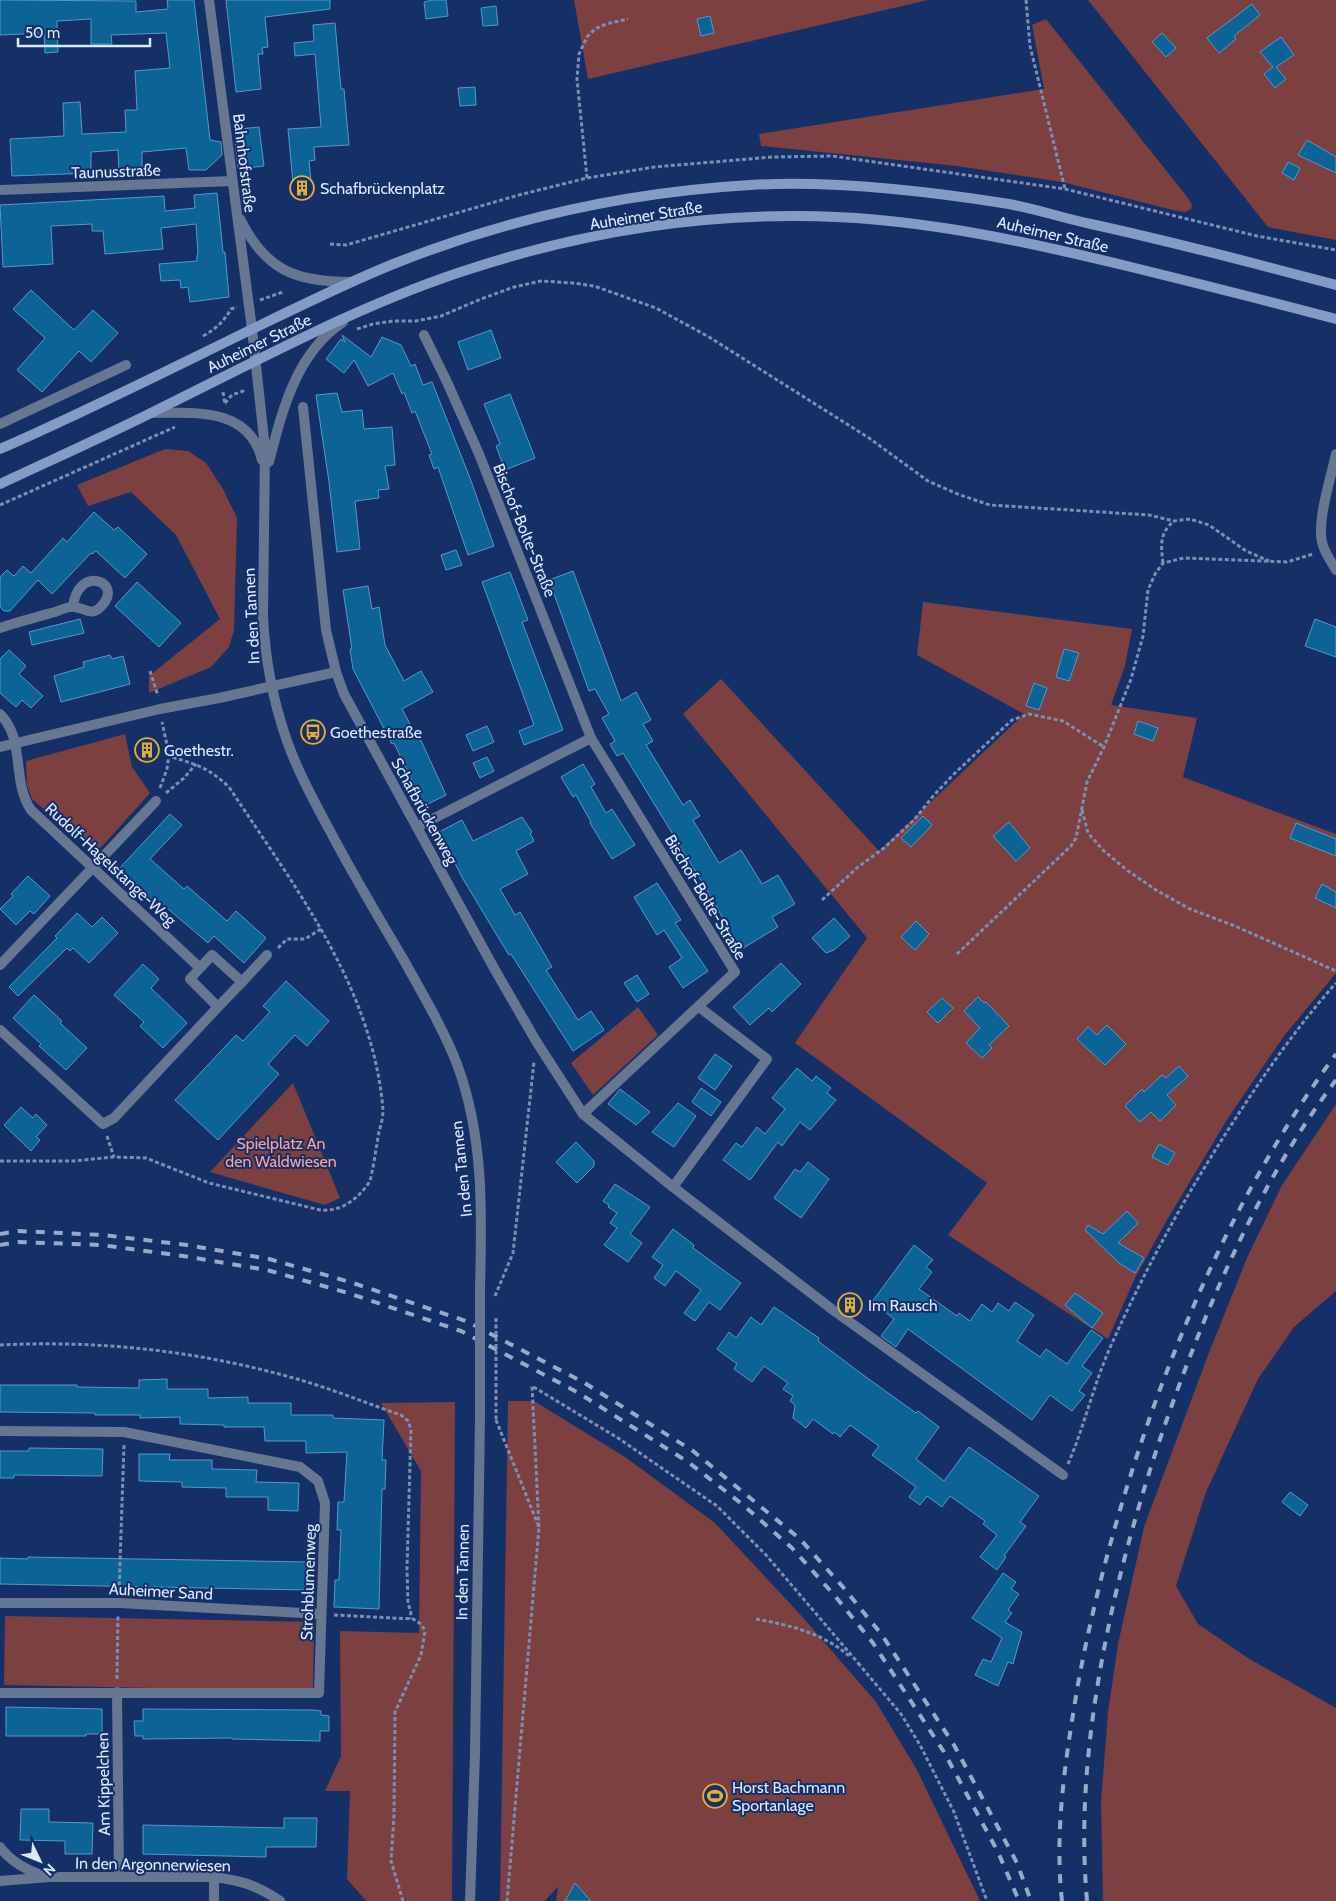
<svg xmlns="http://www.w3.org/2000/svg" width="1336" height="1901" viewBox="0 0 1336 1901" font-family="Cabin,sans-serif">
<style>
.green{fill:#7b403f}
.building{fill:#0c6396;stroke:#5599cb}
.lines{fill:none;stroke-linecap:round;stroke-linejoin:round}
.path{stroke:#7b8eb3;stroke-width:3;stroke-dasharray:4 2.5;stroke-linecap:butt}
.minor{stroke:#677691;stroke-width:10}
.tertiary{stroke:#677691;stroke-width:10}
.secondary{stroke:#849bc6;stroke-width:10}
.rail{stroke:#98a9c9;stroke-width:4;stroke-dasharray:9 9;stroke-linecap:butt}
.path-bridge{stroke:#7b8eb3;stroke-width:3;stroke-dasharray:4 2.5;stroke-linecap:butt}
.tertiary-bridge{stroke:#677691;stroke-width:10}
.labels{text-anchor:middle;stroke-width:4;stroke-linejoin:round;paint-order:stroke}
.street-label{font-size:16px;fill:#dce8fc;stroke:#153066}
.poi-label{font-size:16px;fill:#dce8fc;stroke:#153066;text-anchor:start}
.park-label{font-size:16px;fill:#ffa19d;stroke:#153066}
</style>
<rect width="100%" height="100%" fill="#153066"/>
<g class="green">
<polygon points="574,0 928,0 588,79"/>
<polygon points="1088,0 1336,0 1336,240 1268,227"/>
<polygon points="1046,19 1188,198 1192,205 1191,209 1185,212 1173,210 1062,182 957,166 761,146 759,134 1044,89 1032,25"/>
<polygon points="165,449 188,451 206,463 223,489 237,518 234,630 229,647 211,667 149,693 149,676 220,619 176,535 131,492 88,506 77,485"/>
<polygon points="923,602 1132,629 1125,666 1111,705 1197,718 1183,777 1336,834 1336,973 1284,1036 1228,1118 1167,1220 1135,1278 1108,1339 948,1235 987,1183 795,1043 867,938 683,714 721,679 879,851 1024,714 917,655"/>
<polygon points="125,734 132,767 150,793 96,853 32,799 27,785 26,761"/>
<polygon points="638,1007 658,1035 593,1095 571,1063"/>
<polygon points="293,1083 340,1198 325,1205 210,1172"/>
<polygon points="1336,1104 1336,1291 1294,1327 1258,1379 1206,1492 1176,1586 1198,1624 1248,1658 1336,1708 1336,1901 1103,1901 1101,1802 1108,1712 1118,1644 1144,1527 1208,1355 1247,1258 1282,1185"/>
<polygon points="508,1401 534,1401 625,1457 715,1523 798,1612 876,1702 917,1770 980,1901 556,1901 558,1887 544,1901 500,1901"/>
<polygon points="455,1402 452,1901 366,1901 347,1879 350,1791 325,1791 341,1756 340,1631 419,1633 421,1471 381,1403"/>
<polygon points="5,1616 314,1622 313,1691 4,1685"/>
</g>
<g class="building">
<polygon points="0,0 136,1 136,12 168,9 167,0 194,0 210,140 221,142 222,155 206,170 189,170 186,148 142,152 142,171 119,172 118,150 91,152 91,173 12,176 10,139 64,136 63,103 80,102 82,134 126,132 125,110 137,110 135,71 170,68 166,33 111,35 112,44 91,44 91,19 57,21 58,52 45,53 44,33 0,35"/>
<polygon points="226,0 330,0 330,9 265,17 268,47 262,48 263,54 258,54 261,89 236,92"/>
<polygon points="432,0 446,0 448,16 426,19 424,2"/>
<polygon points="1252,4 1260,15 1234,36 1236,39 1219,53 1207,38"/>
<polygon points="496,6 498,25 483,26 481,8"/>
<polygon points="710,16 714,33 701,36 697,19"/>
<polygon points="335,23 341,89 344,89 349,145 314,147 315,160 309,161 312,192 294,194 288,129 321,127 315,54 295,56 294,43 314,41 313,25"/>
<polygon points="1162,33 1176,48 1166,57 1152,42"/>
<polygon points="1281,37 1294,55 1276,67 1286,79 1275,88 1264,74 1273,67 1260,52"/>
<polygon points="475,87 476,105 460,106 458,88"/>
<polygon points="259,127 264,166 238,169 235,140 240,139 239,129"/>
<polygon points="1307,140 1336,157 1336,173 1298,155"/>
<polygon points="1288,162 1300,168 1294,180 1282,173"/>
<polygon points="217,193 223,252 225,252 229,297 190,302 188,287 181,288 180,280 161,281 159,264 197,261 197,255 198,254 196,224 161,228 163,249 105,254 103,231 92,231 92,224 51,226 53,264 3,267 0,205 164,196 165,211 195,208 194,195"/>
<polygon points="31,290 74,330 93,310 118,333 91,362 79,351 42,392 17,370 45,338 13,309"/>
<polygon points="491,330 501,358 468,370 458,342"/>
<polygon points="342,335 371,357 382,337 401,345 411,366 415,364 423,385 432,382 470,478 494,546 468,555 438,467 434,469 429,455 432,454 415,411 412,413 404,392 402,394 393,373 368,386 354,360 344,373 326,359 341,339 345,342"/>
<polygon points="337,393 342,412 362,410 364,429 392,427 395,465 385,466 389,489 378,490 379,498 355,501 360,549 337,552 329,482 316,395"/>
<polygon points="510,394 535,458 505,470 496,446 500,444 484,404"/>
<polygon points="94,512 114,530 118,527 147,554 125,578 96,551 92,554 91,553 52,594 38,580 10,611 4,611 0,607 0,577 7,570 14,576 23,566 31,573 63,538 67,542"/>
<polygon points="456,550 462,565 446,570 441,555"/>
<polygon points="573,571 621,701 636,692 651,720 643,724 653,741 646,745 683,805 690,800 700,816 693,820 719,863 741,850 762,884 778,875 795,904 772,917 778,927 740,950 728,930 729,929 704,885 623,753 617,756 610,744 615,741 602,718 609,714 595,689 589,691 549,580"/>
<polygon points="510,572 528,620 522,622 563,730 524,745 519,731 534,725 482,582"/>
<polygon points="137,582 181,623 159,647 115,606"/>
<polygon points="368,586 372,609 379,607 385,645 404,681 421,671 433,692 402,709 416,735 418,734 446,795 424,806 394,743 392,744 353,669 350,649 352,649 343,590"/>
<polygon points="80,619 84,633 32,645 29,632"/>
<polygon points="1315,619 1336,627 1336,657 1305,646"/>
<polygon points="1064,649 1079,653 1069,681 1056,677"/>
<polygon points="9,650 26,666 19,674 43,696 31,708 22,700 16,707 0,693 0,659"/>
<polygon points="110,655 112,659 123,656 130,684 61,702 54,676 84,667 83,662"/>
<polygon points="1034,683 1047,688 1039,710 1026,706"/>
<polygon points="1138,721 1158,728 1153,741 1134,734"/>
<polygon points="487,726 494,742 473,751 466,735"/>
<polygon points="487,757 494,771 480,778 473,763"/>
<polygon points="583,764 595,784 591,787 606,813 612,809 635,845 612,859 590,823 591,822 576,795 573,797 561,777"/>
<polygon points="170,814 182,825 150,859 184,889 187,886 227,921 236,911 266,938 244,963 214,936 208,943 167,908 163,912 129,881 128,883 116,872"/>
<polygon points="923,816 932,825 911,847 901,838"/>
<polygon points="522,817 532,832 530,833 534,841 516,851 528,874 500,889 515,915 520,912 552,967 546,970 578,1020 591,1011 604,1030 573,1051 511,954 509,955 504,947 463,879 439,832 462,820 473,841"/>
<polygon points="1009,822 1030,848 1016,861 993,836"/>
<polygon points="1296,823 1336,839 1336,856 1290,838"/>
<polygon points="28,876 50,896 34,914 30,911 16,925 0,909 13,896 11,894"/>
<polygon points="657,883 681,920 675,923 708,971 683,988 669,967 682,958 664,930 657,935 634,897"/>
<polygon points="1322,884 1336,892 1336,908 1315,898"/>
<polygon points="77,913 92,927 102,917 118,933 89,963 73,948 70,951 67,948 18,996 9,987 57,938 55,936"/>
<polygon points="834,918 850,936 834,950 826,953 812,938"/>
<polygon points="916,921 929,934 915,950 901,937"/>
<polygon points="781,963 801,984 772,1012 769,1008 750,1025 733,1007"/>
<polygon points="143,964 159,979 151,988 187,1023 163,1048 140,1026 144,1022 114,995"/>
<polygon points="637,975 649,994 637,1002 624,983"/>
<polygon points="286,981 329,1021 307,1046 295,1035 268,1064 279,1074 218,1140 175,1100 236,1035 243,1041 270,1012 263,1006"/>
<polygon points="34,995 62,1021 60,1023 87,1048 66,1070 39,1046 41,1044 13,1018"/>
<polygon points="978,997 984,1003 986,1002 1009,1026 989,1045 992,1048 982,1058 966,1043 980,1028 964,1011"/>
<polygon points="942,998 953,1008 938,1023 927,1012"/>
<polygon points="1107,1025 1126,1044 1105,1065 1077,1039 1088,1027 1097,1035"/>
<polygon points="715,1054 732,1066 715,1090 698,1078"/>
<polygon points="1179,1066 1188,1076 1167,1095 1176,1105 1160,1121 1151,1112 1140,1122 1125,1106 1142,1089 1144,1092 1162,1075 1166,1078"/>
<polygon points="797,1068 812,1081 816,1076 831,1088 827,1093 836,1100 810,1130 800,1122 782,1146 778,1142 750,1180 723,1160 736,1143 742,1147 757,1127 765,1134 785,1109 772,1098"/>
<polygon points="701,1088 721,1102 711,1116 692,1102"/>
<polygon points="620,1089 650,1112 636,1125 608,1104"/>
<polygon points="678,1103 696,1116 674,1147 652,1132"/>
<polygon points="21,1107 33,1118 36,1114 47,1125 36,1137 40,1140 31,1151 4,1125"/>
<polygon points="576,1142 594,1161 594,1166 577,1183 556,1162"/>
<polygon points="1159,1144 1175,1153 1168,1165 1152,1157"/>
<polygon points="808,1162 829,1179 801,1218 774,1198 795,1169 800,1172"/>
<polygon points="615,1184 650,1207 630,1234 642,1243 628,1262 604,1245 617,1228 610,1223 617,1213 608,1207 609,1205 603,1201"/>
<polygon points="1127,1211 1138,1223 1118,1243 1144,1258 1135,1273 1119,1263 1085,1230 1088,1225 1103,1234"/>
<polygon points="673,1229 694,1245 693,1248 741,1283 720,1310 709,1302 695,1321 684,1313 701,1290 676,1271 665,1286 654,1278 663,1265 652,1257"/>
<polygon points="914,1245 933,1260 926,1267 932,1272 919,1289 957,1316 959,1313 970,1321 982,1304 992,1312 998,1303 1009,1311 1015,1302 1034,1315 1017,1341 1040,1357 1046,1349 1067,1364 1091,1330 1103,1338 1082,1366 1092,1373 1079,1391 1085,1395 1072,1411 1050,1395 1032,1420 908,1329 896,1347 881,1336 894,1319 872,1302"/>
<polygon points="1075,1293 1103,1313 1092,1328 1065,1305"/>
<polygon points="774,1307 819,1338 818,1341 859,1372 916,1413 918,1411 939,1427 916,1459 944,1481 969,1447 1039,1496 1020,1522 1026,1526 1004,1556 1006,1557 997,1570 980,1557 997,1535 983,1524 985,1521 950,1496 942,1507 927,1496 920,1505 909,1497 916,1487 872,1455 879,1446 850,1425 840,1437 834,1432 833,1434 813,1419 806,1428 793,1418 795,1405 790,1401 793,1396 783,1389 788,1383 764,1366 752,1382 734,1369 737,1364 717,1349 729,1332 736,1338 751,1317 761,1325"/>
<polygon points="167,1379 167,1389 208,1389 208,1398 248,1397 248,1403 291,1403 291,1415 333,1415 333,1418 384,1420 382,1460 386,1460 385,1489 382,1489 379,1609 334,1607 335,1580 339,1580 341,1530 337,1530 338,1502 344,1502 347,1452 306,1453 306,1441 265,1441 264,1427 224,1427 224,1425 180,1424 180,1417 140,1418 140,1415 95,1415 95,1413 0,1412 0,1385 77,1385 77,1387 139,1388 139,1380"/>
<polygon points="29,1448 103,1449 102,1476 14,1475 14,1478 0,1478 0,1451 29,1451"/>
<polygon points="139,1454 170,1454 169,1460 212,1460 212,1469 257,1470 256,1482 299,1483 298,1511 268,1510 268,1497 226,1497 226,1488 182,1487 182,1482 139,1481"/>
<polygon points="1290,1492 1308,1505 1300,1516 1282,1502"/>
<polygon points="28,1557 308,1562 307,1590 0,1584 0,1558 28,1559"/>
<polygon points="1003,1573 1016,1582 1011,1589 1019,1594 1008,1610 1012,1613 1005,1622 1022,1632 1013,1664 1008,1662 998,1686 975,1675 983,1659 991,1662 1002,1638 972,1618"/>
<polygon points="6,1707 102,1709 102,1734 86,1734 86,1736 6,1736"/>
<polygon points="143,1709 314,1710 321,1711 321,1715 329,1716 329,1731 320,1731 320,1741 232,1739 232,1738 143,1739 143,1736 135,1736 134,1721 143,1721"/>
<polygon points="21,1809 49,1809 49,1822 93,1823 92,1854 65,1854 65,1841 20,1840"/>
<polygon points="284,1818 317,1818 316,1847 266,1847 266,1857 143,1854 143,1825 284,1828"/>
<polygon points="575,1883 591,1901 565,1901"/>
</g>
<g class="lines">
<g class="path">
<polyline points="1026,0 1030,46 1065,189"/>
<polyline points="587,178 577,79 579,54 587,37 595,29 606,24 628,19"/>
<polyline points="330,244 346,245 519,195 587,178 654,167 772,157 832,156 1065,189 1257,236 1336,250"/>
<polyline points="260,300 283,292"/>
<polyline points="357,329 373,324 393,321 416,321 441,316 481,299 514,287 541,281 573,283 594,286 656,308 709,337 869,438 928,481 960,495 990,505 1149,515 1174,521 1190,519 1209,525 1246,551 1269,561"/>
<path d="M203 336C216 329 224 321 231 309L237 307"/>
<polyline points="223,392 225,405"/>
<polyline points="225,403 232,395 246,390"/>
<polyline points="0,505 175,427"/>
<path d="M1163 563C1161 546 1159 533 1174 521"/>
<polyline points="150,671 158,696"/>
<polyline points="160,788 167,769 169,754"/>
<polyline points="166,793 184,778 196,764"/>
<polyline points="1082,810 1088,833 1104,851 1128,871 1156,890 1190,909 1235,926 1336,971"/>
<polyline points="822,900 858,867 884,848 914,820 934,795 956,772 1012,720 1029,714 1063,721 1104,747"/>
<polyline points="278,948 287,939 305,939 321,929"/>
<polyline points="957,954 1071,846 1076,838 1087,782 1104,747 1131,679 1143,636 1148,590 1155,574 1163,563 1184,558 1287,562 1313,554"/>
<polyline points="107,1136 114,1157"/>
<path d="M0 1161H73L114 1157 146 1158 209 1183 320 1210C342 1212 359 1198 370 1181 374 1165 376 1148 379 1132 381 1125 383 1117 383 1110 373 987 294 886 229 787 207 767 200 766 172 757L169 754 162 722"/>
<polyline points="495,1296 513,1253 534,1062"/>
<path d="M0 1345C100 1340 200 1351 297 1379 332 1389 366 1403 401 1415L408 1421 411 1429 407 1568 408 1604 411 1611 410 1619"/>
<polyline points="496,1420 539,1527 507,1901"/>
<path d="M1068 1464C1084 1427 1093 1387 1109 1350 1143 1273 1183 1200 1228 1130 1261 1079 1295 1029 1336 983"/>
<polyline points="539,1527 532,1386 618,1438 717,1506 766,1555 859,1664"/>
<polyline points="119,1592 124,1445"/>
<polyline points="334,1615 413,1619 421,1624 425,1631 421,1655 395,1712 394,1815 391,1861 403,1901"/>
<path d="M756 1619C789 1625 823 1633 849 1656"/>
<polyline points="858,1663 901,1714 920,1745 954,1812 987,1901"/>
<polyline points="117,1679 118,1615"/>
</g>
<g class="minor">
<polyline points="0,190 232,181"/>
<polyline points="424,335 447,382 479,454 591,738 735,972 583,1114"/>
<polyline points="303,407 326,630 336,672 344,694 495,970 536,1041 583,1114 673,1187 833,1310 1063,1475"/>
<polyline points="0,424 126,365"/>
<path d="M1336 454C1331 477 1317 520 1322 542 1324 552 1331 561 1336 570"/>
<path d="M0 628C18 622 37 617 55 612 60 610 69 606 74 607 87 608 92 619 104 603 121 580 77 566 73 607"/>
<path d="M0 714C26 740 11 780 31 810L200 968 212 955 242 982 218 1007 190 979 200 968"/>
<polyline points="0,747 160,709 219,698 336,672"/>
<polyline points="417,827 591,738"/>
<polyline points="0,965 156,801"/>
<polyline points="242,982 267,955"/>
<polyline points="0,1030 103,1124 114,1118 218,1007"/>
<polyline points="673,1187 767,1059 699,1007"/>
<polyline points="0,1431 124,1432 300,1467 318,1481 325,1503 319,1693 0,1693"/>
<polyline points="0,1603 119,1603 321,1614"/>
<polyline points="117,1692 119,1876"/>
<path d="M0 1847C11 1862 26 1870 44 1876"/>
<path d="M0 1881 50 1877H214C243 1881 256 1885 280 1901"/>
<polyline points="214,1901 214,1877"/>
</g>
<g class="tertiary">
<path d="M209 0 252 329 265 448 263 616C265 658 273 701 287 741 298 772 314 801 329 829 352 873 377 915 402 957 421 991 443 1028 457 1064 484 1137 482 1212 480 1288"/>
<path d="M240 219C266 271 296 282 351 282"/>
<path d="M151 413C193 413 249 406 262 460"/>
<path d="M269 462C282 411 296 353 343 322"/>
<polyline points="470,1901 475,1754 480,1417"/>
</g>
<g class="secondary">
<path d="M0 449C92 409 182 363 273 319 315 299 357 278 401 261 511 218 631 192 750 185 832 180 927 191 1009 204 1036 209 1063 218 1091 224 1173 242 1254 263 1336 285"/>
<path d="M0 484C51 460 103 437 153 412 257 361 362 303 473 268 575 235 684 216 791 216 907 215 1020 240 1131 267 1200 284 1268 301 1336 319"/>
</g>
<g class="rail">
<polyline points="0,1234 18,1231 103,1235 187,1245 269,1259 350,1282 466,1321 583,1382 693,1451 800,1539 843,1587 882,1635 954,1745 1017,1863 1031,1901"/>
<polyline points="0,1245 18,1242 101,1245 183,1256 267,1270 348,1293 461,1331 577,1392 688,1462 742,1504 792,1548 835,1596 873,1643 944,1752 998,1852 1019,1901"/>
<path d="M1062 1901C1054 1829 1066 1756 1078 1684 1096 1587 1123 1492 1156 1400 1202 1276 1257 1161 1336 1054"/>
<path d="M1087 1901C1078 1799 1092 1700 1114 1601 1132 1524 1155 1449 1183 1375 1222 1271 1269 1169 1336 1080"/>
</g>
<polyline class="path-bridge" points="496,1318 496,1420"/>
<polyline class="tertiary-bridge" points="480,1417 480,1288"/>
</g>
<defs>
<g id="building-ring" transform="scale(1.25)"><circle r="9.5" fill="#153066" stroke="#e4ad35" stroke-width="1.5"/><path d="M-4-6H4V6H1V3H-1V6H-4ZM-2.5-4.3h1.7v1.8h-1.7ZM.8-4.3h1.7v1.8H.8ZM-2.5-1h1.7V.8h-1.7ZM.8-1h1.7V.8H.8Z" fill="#e4ad35"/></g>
<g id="bus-ring" transform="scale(1.25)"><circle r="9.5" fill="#153066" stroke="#e4ad35" stroke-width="1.5"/><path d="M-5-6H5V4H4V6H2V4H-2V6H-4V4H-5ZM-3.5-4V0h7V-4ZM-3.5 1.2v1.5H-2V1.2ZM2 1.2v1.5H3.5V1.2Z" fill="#e4ad35"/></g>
<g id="stadium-ring" transform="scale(1.25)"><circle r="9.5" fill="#153066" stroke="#e4ad35" stroke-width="1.5"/><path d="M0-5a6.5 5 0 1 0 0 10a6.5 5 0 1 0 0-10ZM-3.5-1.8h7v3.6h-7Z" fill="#e4ad35"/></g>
</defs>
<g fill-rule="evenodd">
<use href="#building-ring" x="302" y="188"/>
<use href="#bus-ring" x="313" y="732"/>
<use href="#building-ring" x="147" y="750"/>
<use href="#building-ring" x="850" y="1305"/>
<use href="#stadium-ring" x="715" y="1796"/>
</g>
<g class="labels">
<g class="street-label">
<text transform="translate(245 163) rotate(83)" y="6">Bahnhofstraße</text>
<text transform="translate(116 171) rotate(-2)" y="6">Taunusstraße</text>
<text transform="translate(646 215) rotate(-9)" y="6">Auheimer Straße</text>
<text transform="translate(1053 234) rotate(13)" y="6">Auheimer Straße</text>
<text transform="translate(259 343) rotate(-26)" y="6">Auheimer Straße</text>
<text transform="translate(525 530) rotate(68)" y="6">Bischof-Bolte-Straße</text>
<text transform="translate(251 616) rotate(-93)" y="6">In den Tannen</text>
<text transform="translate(425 811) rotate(61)" y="6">Schafbrückenweg</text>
<text transform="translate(111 864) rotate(43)" y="6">Rudolf-Hagelstange-Weg</text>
<text transform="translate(706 897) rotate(59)" y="6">Bischof-Bolte-Straße</text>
<text transform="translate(461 1169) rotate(-96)" y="6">In den Tannen</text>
<text transform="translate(462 1572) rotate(-89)" y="6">In den Tannen</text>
<text transform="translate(308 1582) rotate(-88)" y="6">Strohblumenweg</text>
<text transform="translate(161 1591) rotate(3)" y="6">Auheimer Sand</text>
<text transform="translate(103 1784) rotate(-91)" y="6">Am Kippelchen</text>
<text transform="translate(153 1864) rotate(1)" y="6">In den Argonnerwiesen</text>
</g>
<g class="poi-label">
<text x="320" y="194">Schafbrückenplatz</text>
<text x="330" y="738">Goethestraße</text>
<text x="164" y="756">Goethestr.</text>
<text x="868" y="1311">Im Rausch</text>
<text x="732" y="1793">Horst Bachmann<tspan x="732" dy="18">Sportanlage</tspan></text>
</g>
<g class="park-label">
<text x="281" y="1149">Spielplatz An<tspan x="281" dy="18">den Waldwiesen</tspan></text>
</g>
</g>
<g transform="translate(40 1861) rotate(133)" stroke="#153066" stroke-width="4" paint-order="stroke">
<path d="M0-4L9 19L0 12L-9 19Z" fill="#dce8fc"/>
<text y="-8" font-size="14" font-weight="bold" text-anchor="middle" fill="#dce8fc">N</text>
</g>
<path d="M18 38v8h132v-8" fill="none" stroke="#dce8fc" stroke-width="2.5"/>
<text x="25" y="38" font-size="15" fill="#dce8fc" stroke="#153066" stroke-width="4" paint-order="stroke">50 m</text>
</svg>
